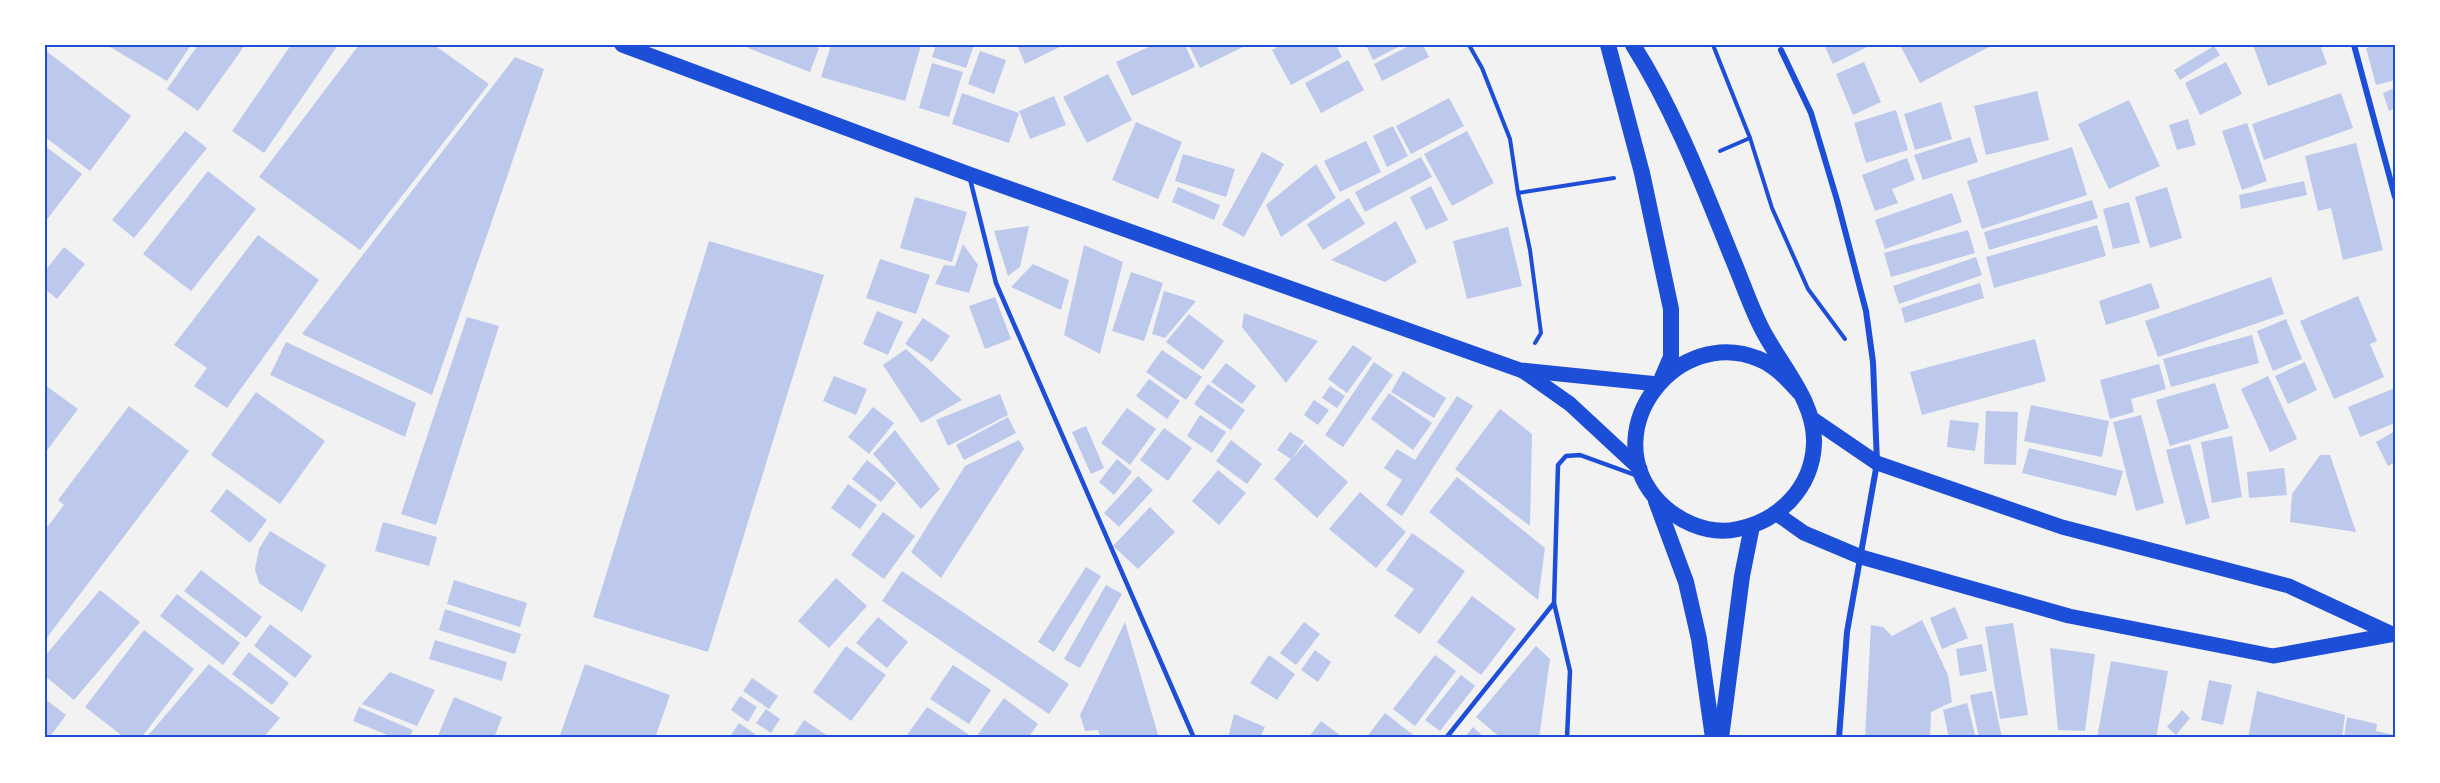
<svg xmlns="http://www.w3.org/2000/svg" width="2440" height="783" viewBox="0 0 2440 783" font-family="'PT Sans Narrow',sans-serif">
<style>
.building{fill:#bdc9ec}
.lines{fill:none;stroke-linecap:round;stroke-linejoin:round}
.path{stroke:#1d4ed8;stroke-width:4}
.service{stroke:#1d4ed8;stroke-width:4.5}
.minor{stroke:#1d4ed8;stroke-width:6}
.primary{stroke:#1d4ed8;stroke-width:15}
.trunk{stroke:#1d4ed8;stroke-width:16}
.neatline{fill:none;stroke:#1d4ed8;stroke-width:2}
</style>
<rect width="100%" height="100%" fill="#f2f2f2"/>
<g class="building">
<polygon points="107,45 191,45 167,81"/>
<polygon points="198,45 245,45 198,111 167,89"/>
<polygon points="291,45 338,45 264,153 232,131"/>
<polygon points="359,45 434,45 489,84 360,250 259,177"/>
<polygon points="750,45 811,45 819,48 810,72 748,48"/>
<polygon points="831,45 921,45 905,101 821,77"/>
<polygon points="936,45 974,45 966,68 932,57"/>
<polygon points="1017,45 1064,45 1025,64"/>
<polygon points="1153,45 1185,45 1195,67 1132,96 1116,62"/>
<polygon points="1189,45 1247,45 1200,68"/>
<polygon points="1281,45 1336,45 1342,57 1291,85 1272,50"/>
<polygon points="1371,45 1402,45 1373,60 1367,47"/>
<polygon points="1411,45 1423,45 1429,57 1382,81 1374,64"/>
<polygon points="1824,45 1871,45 1833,64"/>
<polygon points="1905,45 1988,45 1989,47 1920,83 1901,47"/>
<polygon points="2253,45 2320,45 2327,64 2268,86"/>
<polygon points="2376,45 2395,45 2395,80 2376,85 2366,48"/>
<polygon points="2214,46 2220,55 2180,80 2174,70"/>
<polygon points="45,50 131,116 90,171 45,137"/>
<polygon points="980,51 1006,60 994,94 968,84"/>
<polygon points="515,57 544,69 432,395 302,334"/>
<polygon points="1348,60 1364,90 1321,113 1305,83"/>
<polygon points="1864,62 1881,102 1853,115 1836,74"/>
<polygon points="2226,62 2242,94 2200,115 2185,83"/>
<polygon points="932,63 963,72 949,117 919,108"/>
<polygon points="1108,74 1132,120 1087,143 1063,97"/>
<polygon points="2395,88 2395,108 2389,111 2383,93"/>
<polygon points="2037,91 2049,140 1986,155 1974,106"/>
<polygon points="962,93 1019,113 1009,143 952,124"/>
<polygon points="2341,93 2353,128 2264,160 2252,124"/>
<polygon points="1054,96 1066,125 1030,139 1019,111"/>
<polygon points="1449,98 1464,126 1411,154 1396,126"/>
<polygon points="2129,100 2160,166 2109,189 2078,124"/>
<polygon points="1941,102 1952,139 1915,150 1904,114"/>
<polygon points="1896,110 1908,150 1866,163 1854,123"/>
<polygon points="2188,119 2196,145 2177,150 2169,125"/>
<polygon points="1136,122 1182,142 1158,199 1112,180"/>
<polygon points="2247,123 2267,181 2242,190 2222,131"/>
<polygon points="1393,126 1408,156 1387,167 1373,136"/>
<polygon points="185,131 207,148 134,238 112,220"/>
<polygon points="1467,131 1494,183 1452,206 1424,154"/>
<polygon points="1970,137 1978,162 1923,180 1914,155"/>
<polygon points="1366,141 1381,172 1340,192 1324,161"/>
<polygon points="2356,143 2383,250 2343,260 2331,208 2318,211 2305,156"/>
<polygon points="45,146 82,174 45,222"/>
<polygon points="2072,147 2087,195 1982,229 1967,181"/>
<polygon points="1262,152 1284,164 1244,237 1222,225"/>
<polygon points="1183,154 1235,169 1226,197 1175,181"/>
<polygon points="1421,157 1432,177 1365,212 1355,192"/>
<polygon points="1907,158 1915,180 1892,189 1898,203 1875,211 1862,175"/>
<polygon points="1316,164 1336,198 1281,237 1266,205"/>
<polygon points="208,171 256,209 191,291 143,254"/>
<polygon points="2304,181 2307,195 2241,209 2239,195"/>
<polygon points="1431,186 1448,220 1426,230 1410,197"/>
<polygon points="1178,187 1220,205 1214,220 1172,202"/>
<polygon points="2167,187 2182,238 2150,248 2135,197"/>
<polygon points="1952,193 1962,222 1885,249 1875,220"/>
<polygon points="915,197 967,212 952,262 900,248"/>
<polygon points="1349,198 1365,224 1323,250 1307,224"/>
<polygon points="2092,200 2098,218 1989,250 1984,232"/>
<polygon points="2129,202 2140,243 2113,249 2103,209"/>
<polygon points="1396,221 1417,262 1385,282 1331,260"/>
<polygon points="2097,225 2106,256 1994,288 1986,257"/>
<polygon points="1029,226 1020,267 1008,276 994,231"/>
<polygon points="1508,227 1522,286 1467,299 1453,241"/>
<polygon points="1968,230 1975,253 1891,277 1884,253"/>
<polygon points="258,235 319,280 227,408 194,386 207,368 174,345"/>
<polygon points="709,241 824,275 708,652 593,617"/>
<polygon points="963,244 978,265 969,293 935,284 944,265 955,266"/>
<polygon points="1084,245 1123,262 1100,354 1064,335"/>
<polygon points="64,247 85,264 57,299 45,289 45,271"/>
<polygon points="1976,257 1982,275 1899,304 1893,286"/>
<polygon points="880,259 930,275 916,314 866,298"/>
<polygon points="1033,264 1069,280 1061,310 1011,287"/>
<polygon points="1131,272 1163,283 1144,341 1112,331"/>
<polygon points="2271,277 2284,314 2158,357 2145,321"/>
<polygon points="1980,283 1984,298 1905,323 1901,308"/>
<polygon points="2151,283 2160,308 2106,325 2099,301"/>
<polygon points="1164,291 1196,301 1165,338 1152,334"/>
<polygon points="2358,296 2377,341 2370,344 2384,377 2334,399 2300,321"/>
<polygon points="995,297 1011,339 985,349 969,306"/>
<polygon points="877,311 903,322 888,355 863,344"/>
<polygon points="1244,313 1318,341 1286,383 1242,327"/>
<polygon points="1189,314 1224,341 1203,370 1166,342"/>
<polygon points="467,317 499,326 436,525 401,514"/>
<polygon points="923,318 950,336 932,362 905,344"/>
<polygon points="2286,319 2302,359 2273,371 2257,331"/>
<polygon points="2252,335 2259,363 2171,387 2163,359"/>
<polygon points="2035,339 2046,381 1922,415 1910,372"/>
<polygon points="286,342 416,403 405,437 270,375"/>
<polygon points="1353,345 1372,358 1347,393 1328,379"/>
<polygon points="906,349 962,400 921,423 883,365"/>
<polygon points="1162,350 1202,377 1186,400 1146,372"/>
<polygon points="1374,362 1393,375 1343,447 1325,435"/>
<polygon points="2305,362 2317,390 2288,404 2275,376"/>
<polygon points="1226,363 1256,386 1242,404 1211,382"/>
<polygon points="2159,364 2166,389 2131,399 2134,412 2110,419 2100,380"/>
<polygon points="1403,371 1446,398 1434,418 1391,392"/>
<polygon points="834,376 867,389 856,415 823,401"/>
<polygon points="2268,376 2297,439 2270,452 2241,389"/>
<polygon points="1149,379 1180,401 1167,419 1136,396"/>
<polygon points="2215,383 2229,428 2170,446 2156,400"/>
<polygon points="1208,384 1245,410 1231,430 1194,404"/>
<polygon points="45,385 78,409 45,453"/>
<polygon points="1330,386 1345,396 1337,408 1322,398"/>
<polygon points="2395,388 2395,423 2360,437 2348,407"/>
<polygon points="256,392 325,441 280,504 211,455"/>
<polygon points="1389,393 1432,423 1413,450 1371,419"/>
<polygon points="1000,394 1008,415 948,446 936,420"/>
<polygon points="1457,396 1473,406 1402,516 1386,505 1402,480 1384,468 1397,449 1415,460"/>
<polygon points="1314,400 1329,410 1318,425 1304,415"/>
<polygon points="2031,405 2109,421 2102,457 2024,441"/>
<polygon points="129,406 189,451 45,640 45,530 64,505 58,500"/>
<polygon points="873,407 894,423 869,454 848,437"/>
<polygon points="1127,408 1156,429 1130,465 1101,443"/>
<polygon points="1500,409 1532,434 1530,526 1455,469"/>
<polygon points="1986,411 2018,412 2016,465 1984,464"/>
<polygon points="1200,415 1226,432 1212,453 1187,436"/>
<polygon points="2141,415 2164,503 2136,511 2113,422"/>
<polygon points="1008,417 1016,433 964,460 956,445"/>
<polygon points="1950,420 1979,423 1975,451 1947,447"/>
<polygon points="1086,426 1104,468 1091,474 1072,432"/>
<polygon points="1164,428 1192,448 1168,481 1140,460"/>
<polygon points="895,430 940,489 921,509 873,454"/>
<polygon points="2395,431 2395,462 2388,466 2376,442"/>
<polygon points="1290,432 1304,441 1292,459 1305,444 1348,482 1317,518 1274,479 1291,459 1277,450"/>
<polygon points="2232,436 2242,497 2212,503 2201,442"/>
<polygon points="1019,440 1024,449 941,578 911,552 965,466"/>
<polygon points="1231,440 1262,464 1247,484 1216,461"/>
<polygon points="2190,444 2210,518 2186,525 2166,450"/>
<polygon points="2029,448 2123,471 2116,496 2022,473"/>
<polygon points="2320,455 2330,455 2356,532 2290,522 2292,494"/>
<polygon points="1117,459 1132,472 1114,495 1099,482"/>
<polygon points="867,460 896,483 881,502 852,479"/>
<polygon points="2284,468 2287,495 2249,498 2247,472"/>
<polygon points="1218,470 1246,493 1219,525 1192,501"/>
<polygon points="1138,476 1153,490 1119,527 1104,513"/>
<polygon points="1457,477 1545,548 1538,600 1429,512"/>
<polygon points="848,484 877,505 860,529 831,508"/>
<polygon points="227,489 267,520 250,543 210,511"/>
<polygon points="1360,492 1406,532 1376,568 1329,529"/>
<polygon points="1150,507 1175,532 1138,569 1113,546"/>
<polygon points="883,512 915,536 884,579 851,555"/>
<polygon points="383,522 437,537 429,566 375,551"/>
<polygon points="270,531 326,565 302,612 259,583 255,569 259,549"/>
<polygon points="1412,533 1465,571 1420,634 1394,616 1414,589 1386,570"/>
<polygon points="1086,567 1101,576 1054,652 1038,642"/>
<polygon points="201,570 262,617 246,638 184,591"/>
<polygon points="902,571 1069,684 1049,714 882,601"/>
<polygon points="836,578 867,606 829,648 798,621"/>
<polygon points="454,580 527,603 520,627 447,604"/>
<polygon points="1106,585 1122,594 1080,668 1064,659"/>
<polygon points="100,590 140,622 74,700 45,676 45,656"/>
<polygon points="177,594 240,643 223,665 160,616"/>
<polygon points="1472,596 1516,629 1481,675 1437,642"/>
<polygon points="1955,607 1968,638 1942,649 1930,618"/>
<polygon points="445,609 521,634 515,654 439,630"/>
<polygon points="878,617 908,642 887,668 856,643"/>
<polygon points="1922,620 1948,675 1952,702 1931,712 1930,738 1865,738 1871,625 1883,627 1892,636"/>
<polygon points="1125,622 1159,738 1101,738 1098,730 1085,731 1080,715"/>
<polygon points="1304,622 1320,634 1296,665 1280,653"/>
<polygon points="2013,623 2028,715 2000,719 1985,627"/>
<polygon points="270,624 312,656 295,678 254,646"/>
<polygon points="144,630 194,669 141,738 125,738 85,707"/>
<polygon points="435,640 507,662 502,681 429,659"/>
<polygon points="1982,644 1987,671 1960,676 1956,649"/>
<polygon points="846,646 886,675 851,721 813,692"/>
<polygon points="1536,646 1550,659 1539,738 1501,738 1476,717"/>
<polygon points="2050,648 2095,654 2085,731 2058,730"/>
<polygon points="1315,650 1331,662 1318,682 1301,670"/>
<polygon points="249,652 289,683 272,705 232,674"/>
<polygon points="1269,655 1295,674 1277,700 1250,683"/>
<polygon points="1435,655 1456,671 1415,726 1393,709"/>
<polygon points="2111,661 2168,671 2156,738 2097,738"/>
<polygon points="209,664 280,718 263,738 146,738"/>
<polygon points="585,664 670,695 655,738 559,738"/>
<polygon points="953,665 991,690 969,724 930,699"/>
<polygon points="390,672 435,690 417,726 362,704"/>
<polygon points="1461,675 1475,686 1440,731 1425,720"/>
<polygon points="752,678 778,696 769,709 743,691"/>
<polygon points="2209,680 2232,685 2223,725 2201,720"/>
<polygon points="1992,691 2002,738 1979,738 1970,695"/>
<polygon points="2257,691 2345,715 2342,738 2248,738"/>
<polygon points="740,696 757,707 748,722 731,710"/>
<polygon points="454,697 502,717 494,738 437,738"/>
<polygon points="1004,698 1038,724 1028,738 984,738 978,734"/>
<polygon points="45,699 66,715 49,738 45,738"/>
<polygon points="1967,703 1976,738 1949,738 1943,710"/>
<polygon points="359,707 413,730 409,738 395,738 353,721"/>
<polygon points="927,707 974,738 905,738"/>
<polygon points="766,709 780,719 771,733 756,723"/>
<polygon points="2182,710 2190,718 2176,735 2167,727"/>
<polygon points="1385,713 1417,738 1366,738"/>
<polygon points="1234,714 1265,727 1260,738 1228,738"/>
<polygon points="2347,717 2377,724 2376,731 2395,735 2395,738 2344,738"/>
<polygon points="804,720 831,738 792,738"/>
<polygon points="1321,721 1344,738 1308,738"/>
<polygon points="739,723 755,734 753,738 729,738"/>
<polygon points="1473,727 1485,738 1464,738"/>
<polygon points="2083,735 2083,738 2060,738 2060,736"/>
</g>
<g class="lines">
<g class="path">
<polyline points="1469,45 1482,68 1510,139 1518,193 1530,250 1541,333 1535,343"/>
<polyline points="1713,45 1750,138 1772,208 1808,289 1845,339"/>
<polyline points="1720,151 1750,138"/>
<polyline points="1518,193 1614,178"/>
</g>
<g class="service">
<polyline points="970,179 996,283 1194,738"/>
<polyline points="1554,603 1570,671 1567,738"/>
<polyline points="1446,738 1554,603 1558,465 1566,456 1580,455 1638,476"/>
</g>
<g class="minor">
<polyline points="2354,45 2395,197"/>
<polyline points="1781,50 1811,113 1837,200 1866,311 1873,362 1877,463 1847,632 1839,738"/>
</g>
<g class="primary">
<polyline points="622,45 969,174 1520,370 1658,384"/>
<polyline points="1523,371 1570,404 1640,469"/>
<polyline points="1811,418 1877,463 2062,527 2289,586 2390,633"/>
<polyline points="1777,514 1804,533 1861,557 2069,616 2273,656 2395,634"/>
</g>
<g class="trunk">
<polyline points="1608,45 1642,173 1671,309 1671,357 1662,378"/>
<path d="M1633 45C1674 110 1702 183 1731 255 1741 278 1749 303 1760 325 1778 363 1816 400 1814 444 1812 488 1779 521 1738 529 1707 536 1674 520 1654 496 1598 427 1678 325 1759 359 1776 366 1787 379 1799 392"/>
<polyline points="1656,501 1686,582 1699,639 1713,738"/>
<polyline points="1721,738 1742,576 1752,526"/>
</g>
</g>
<rect width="2440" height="783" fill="none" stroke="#ffffff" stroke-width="93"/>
<rect x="46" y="46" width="2348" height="690" class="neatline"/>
</svg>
